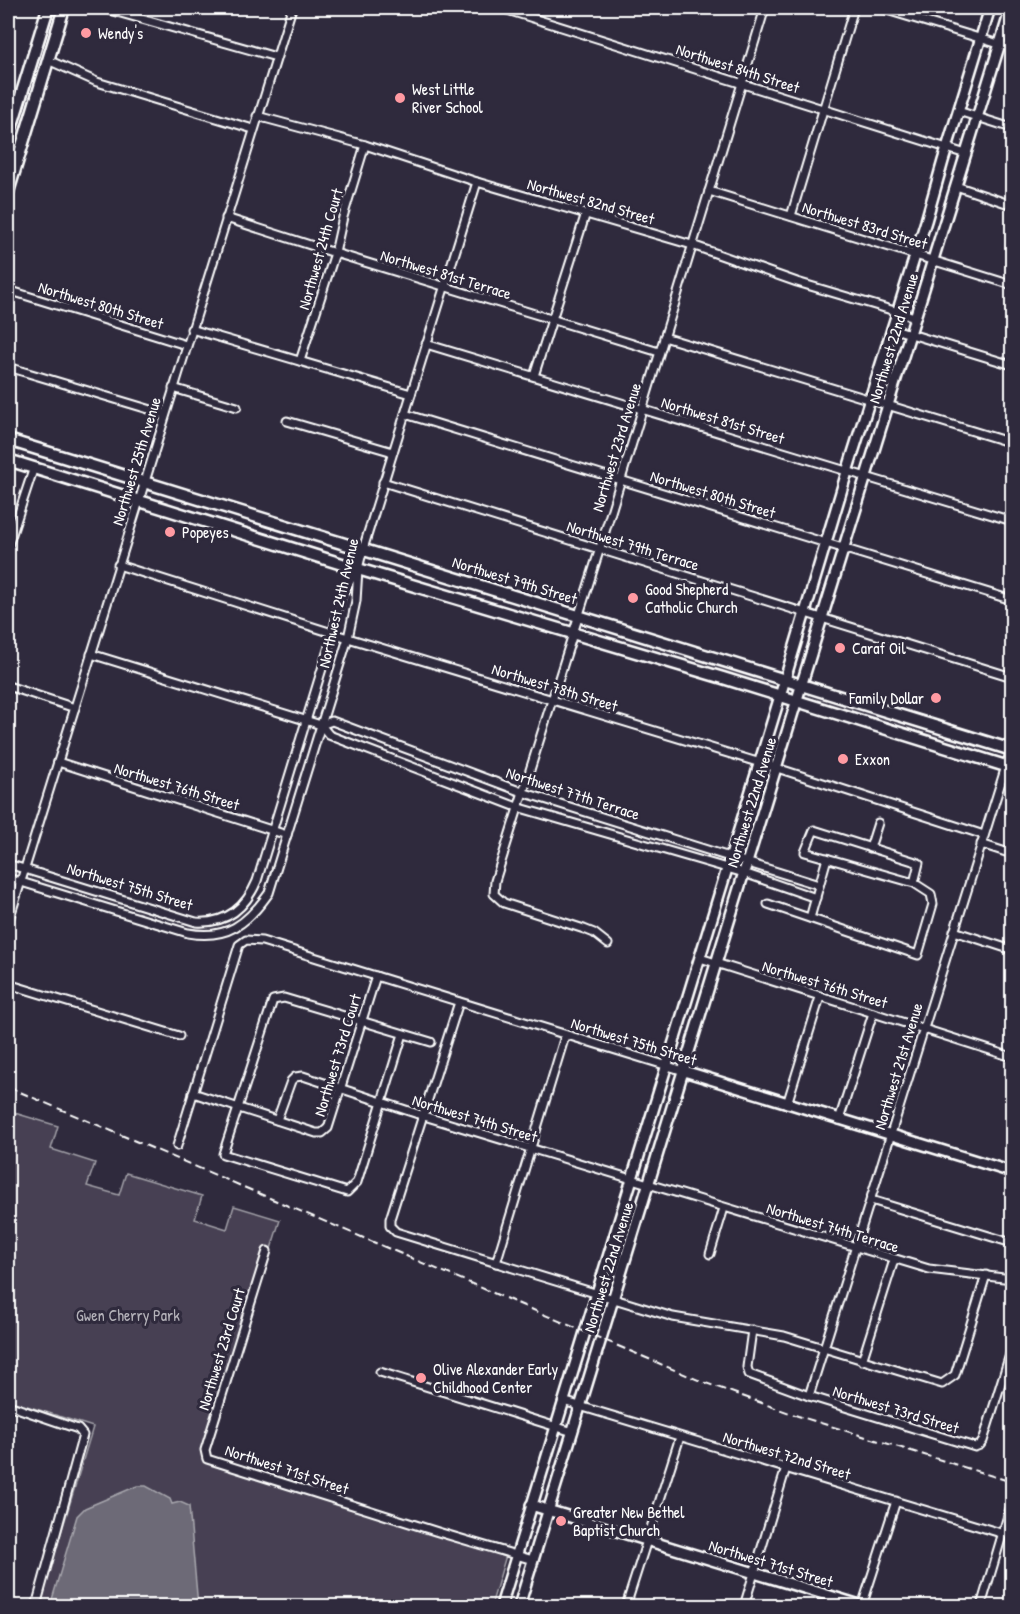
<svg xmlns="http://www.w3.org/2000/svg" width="1020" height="1614" viewBox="0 0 1020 1614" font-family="'Patrick Hand',sans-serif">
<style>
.green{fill:#464152;stroke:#a2a0a8;stroke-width:1.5}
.water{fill:#6d6a77;stroke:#a7a6ad;stroke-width:1.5}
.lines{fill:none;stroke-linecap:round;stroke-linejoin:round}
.street-casing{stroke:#fff;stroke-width:11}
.secondary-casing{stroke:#fff;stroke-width:14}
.primary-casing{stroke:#fff;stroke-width:15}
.street{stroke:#2f2a3d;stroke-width:7}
.secondary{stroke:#2f2a3d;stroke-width:9}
.primary{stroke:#2f2a3d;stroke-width:10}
.rail{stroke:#fff;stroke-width:2;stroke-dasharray:9 4.5;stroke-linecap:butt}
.poi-dot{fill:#ff9aa2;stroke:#2f2a3d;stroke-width:2}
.labels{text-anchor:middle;stroke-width:6;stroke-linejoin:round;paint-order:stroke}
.poi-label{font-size:16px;fill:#fff;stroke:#2f2a3d;text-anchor:start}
.street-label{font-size:16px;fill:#fff;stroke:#2f2a3d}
.park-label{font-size:16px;fill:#b5b3ba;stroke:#2f2a3d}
</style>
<rect width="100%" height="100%" fill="#2f2a3d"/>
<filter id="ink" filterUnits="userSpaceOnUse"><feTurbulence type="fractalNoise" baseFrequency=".0167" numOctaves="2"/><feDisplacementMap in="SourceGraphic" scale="12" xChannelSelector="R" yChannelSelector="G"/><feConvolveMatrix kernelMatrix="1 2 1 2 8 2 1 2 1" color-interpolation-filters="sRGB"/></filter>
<g filter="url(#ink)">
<polygon class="green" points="8,1111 58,1126 51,1149 95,1163 87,1186 119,1195 126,1173 202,1196 195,1219 227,1229 234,1206 280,1220 205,1461 507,1552 491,1606 39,1606 93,1427 8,1400"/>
<polygon class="water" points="137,1486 146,1486 170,1499 172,1504 180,1502 189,1506 198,1606 50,1606 77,1516 85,1508"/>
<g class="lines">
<g class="street-casing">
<g id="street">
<polyline points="103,8 276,57"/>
<polyline points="501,8 966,154"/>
<polyline points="880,8 1012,48"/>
<polyline points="48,60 97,82 253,129"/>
<polyline points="958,111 1012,128"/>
<polyline points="257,116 365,145 477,182 692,245 797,282 915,317"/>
<polyline points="956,186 1012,205"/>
<polyline points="709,191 1012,285"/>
<polyline points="791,216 854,8"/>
<polyline points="226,218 335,253 659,352"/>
<polyline points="8,290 186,345"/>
<polyline points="891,328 1012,365"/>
<polyline points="191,329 411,394"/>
<polyline points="664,337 1012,443"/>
<polyline points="426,344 1012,521"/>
<polyline points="300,361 335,253 343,217 365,145"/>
<polyline points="8,367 165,414"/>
<polyline points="534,376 586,213"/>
<polyline points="173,388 237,407"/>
<polyline points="405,414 1012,600"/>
<polyline points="287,421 393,452"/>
<polyline points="383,482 1012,677"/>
<polyline points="8,546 34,467"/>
<polyline points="118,565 348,638 777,768 984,835"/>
<polyline points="91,654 321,725 329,735 517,807 744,873 816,898"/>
<polyline points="8,686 75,708"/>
<polyline points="321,725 332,721 522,792 819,885"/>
<polyline points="58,762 287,835"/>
<polyline points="981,844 1012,854"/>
<polyline points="870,848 878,823"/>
<path d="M8 864 196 922C227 924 246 907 257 881L333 633 341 596 356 571"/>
<path d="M8 878 188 933C227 940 247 924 269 893L348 638 356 601 358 569 363 549 477 182"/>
<polyline points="768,904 918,955 933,904 931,894 914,883 805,852 814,830 919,863 914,883"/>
<polyline points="810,918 827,858"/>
<polyline points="8,923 292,8"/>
<polyline points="954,931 1012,950"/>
<polyline points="608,944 594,933 584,929 504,903 494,894 495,881 600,548 765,8"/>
<polyline points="700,958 1012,1057"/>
<polyline points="8,984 179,1036"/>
<polyline points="459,1002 390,1219 390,1226 396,1232 673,1317 784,1336 942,1384 955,1375 986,1275"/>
<polyline points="403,1034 357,1182 347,1192 223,1154 273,1000 284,998 431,1042"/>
<polyline points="193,1093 316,1133 322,1133 328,1128 376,976"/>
<polyline points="787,1104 820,997"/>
<polyline points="277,1120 291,1081 295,1077 303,1076 424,1116 929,1269 1012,1279"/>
<polyline points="839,1120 873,1013"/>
<polyline points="177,1146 239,945 246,940 262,941 684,1071"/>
<polyline points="871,1200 1012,1243"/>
<polyline points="267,1251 205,1450 207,1459 438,1532 533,1560"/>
<polyline points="710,1254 724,1208"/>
<polyline points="496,1263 565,1036"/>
<polyline points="752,1330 747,1367 749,1374 809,1396 975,1447 980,1445 983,1441 1012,1348"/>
<polyline points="862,1361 894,1260"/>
<polyline points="380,1372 573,1432"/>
<polyline points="809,1396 1012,747"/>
<polyline points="563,1401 1004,1534"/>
<polyline points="8,1405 78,1429 83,1435 36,1606"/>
<polyline points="626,1606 680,1437"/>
<polyline points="744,1606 786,1468"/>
<polyline points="862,1606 896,1501"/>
<polyline points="981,1606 1012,1502"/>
</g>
</g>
<g class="secondary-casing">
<g id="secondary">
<polyline points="684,1071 1012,1172"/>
<polyline points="531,1505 863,1606"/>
<polyline points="501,1606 780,696 847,472 926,221 943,161 990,8"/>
<polyline points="519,1606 822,618 1011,8"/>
</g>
</g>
<g class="primary-casing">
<g id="primary">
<polyline points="8,138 48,8"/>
<polyline points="8,192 64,8"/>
<polyline points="8,440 1012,750"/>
<polyline points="8,460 358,569 723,678 1012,768"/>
</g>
</g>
<use href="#street" class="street"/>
<use href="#secondary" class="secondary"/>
<use href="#primary" class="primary"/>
<polyline class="rail" points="8,1087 703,1382 798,1416 1012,1482"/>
</g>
</g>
<g class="poi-dot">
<circle cx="86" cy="33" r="6"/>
<circle cx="400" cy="98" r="6"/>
<circle cx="170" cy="532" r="6"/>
<circle cx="633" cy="598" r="6"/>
<circle cx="840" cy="648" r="6"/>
<circle cx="936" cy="698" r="6"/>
<circle cx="843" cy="759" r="6"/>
<circle cx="421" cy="1378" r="6"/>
<circle cx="561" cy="1521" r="6"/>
</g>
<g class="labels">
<g class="poi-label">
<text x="98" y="39">Wendy's</text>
<text x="412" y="95">West Little<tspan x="412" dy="18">River School</tspan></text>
<text x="182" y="538">Popeyes</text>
<text x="645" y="595">Good Shepherd<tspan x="645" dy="18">Catholic Church</tspan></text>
<text x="852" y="654">Caraf Oil</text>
<text x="924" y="704" text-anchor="end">Family Dollar</text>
<text x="855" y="765">Exxon</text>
<text x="433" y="1375">Olive Alexander Early<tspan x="433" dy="18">Childhood Center</tspan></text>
<text x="573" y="1518">Greater New Bethel<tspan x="573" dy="18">Baptist Church</tspan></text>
</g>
<g class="street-label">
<text transform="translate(738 68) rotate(18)" y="6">Northwest 84th Street</text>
<text transform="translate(591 201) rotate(16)" y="6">Northwest 82nd Street</text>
<text transform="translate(865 225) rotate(17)" y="6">Northwest 83rd Street</text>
<text transform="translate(320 249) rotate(-74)" y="6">Northwest 24th Court</text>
<text transform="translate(446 274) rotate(17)" y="6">Northwest 81st Terrace</text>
<text transform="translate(101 305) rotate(17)" y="6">Northwest 80th Street</text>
<text transform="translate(893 338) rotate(-73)" y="6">Northwest 22nd Avenue</text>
<text transform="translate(723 420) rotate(17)" y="6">Northwest 81st Street</text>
<text transform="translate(616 447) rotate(-73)" y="6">Northwest 23rd Avenue</text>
<text transform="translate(136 461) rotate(-73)" y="6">Northwest 25th Avenue</text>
<text transform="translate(713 494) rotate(17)" y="6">Northwest 80th Street</text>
<text transform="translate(633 545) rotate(17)" y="6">Northwest 79th Terrace</text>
<text transform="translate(515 580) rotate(17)" y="6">Northwest 79th Street</text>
<text transform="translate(338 603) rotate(-77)" y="6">Northwest 24th Avenue</text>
<text transform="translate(555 687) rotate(17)" y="6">Northwest 78th Street</text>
<text transform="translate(177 786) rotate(17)" y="6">Northwest 76th Street</text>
<text transform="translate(573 793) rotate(18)" y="6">Northwest 77th Terrace</text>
<text transform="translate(751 802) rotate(-73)" y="6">Northwest 22nd Avenue</text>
<text transform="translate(130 886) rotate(17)" y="6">Northwest 75th Street</text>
<text transform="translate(825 984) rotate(17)" y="6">Northwest 76th Street</text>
<text transform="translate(634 1041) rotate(17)" y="6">Northwest 75th Street</text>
<text transform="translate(337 1055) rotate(-73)" y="6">Northwest 73rd Court</text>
<text transform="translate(898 1066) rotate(-73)" y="6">Northwest 21st Avenue</text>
<text transform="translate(475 1118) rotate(17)" y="6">Northwest 74th Street</text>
<text transform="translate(833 1227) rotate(17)" y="6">Northwest 74th Terrace</text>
<text transform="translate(608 1267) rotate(-73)" y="6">Northwest 22nd Avenue</text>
<text transform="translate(221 1349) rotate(-73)" y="6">Northwest 23rd Court</text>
<text transform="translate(896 1409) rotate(17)" y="6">Northwest 73rd Street</text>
<text transform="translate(787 1455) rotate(17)" y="6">Northwest 72nd Street</text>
<text transform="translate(287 1469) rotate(18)" y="6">Northwest 71st Street</text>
<text transform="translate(771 1563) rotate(17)" y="6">Northwest 71st Street</text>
</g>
<g class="park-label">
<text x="128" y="1321">Gwen Cherry Park</text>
</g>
</g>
<rect width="1020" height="1614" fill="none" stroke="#2f2a3d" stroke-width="30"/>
<rect x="15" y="15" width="990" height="1584" fill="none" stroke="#fff" stroke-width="2" filter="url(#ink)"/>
</svg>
